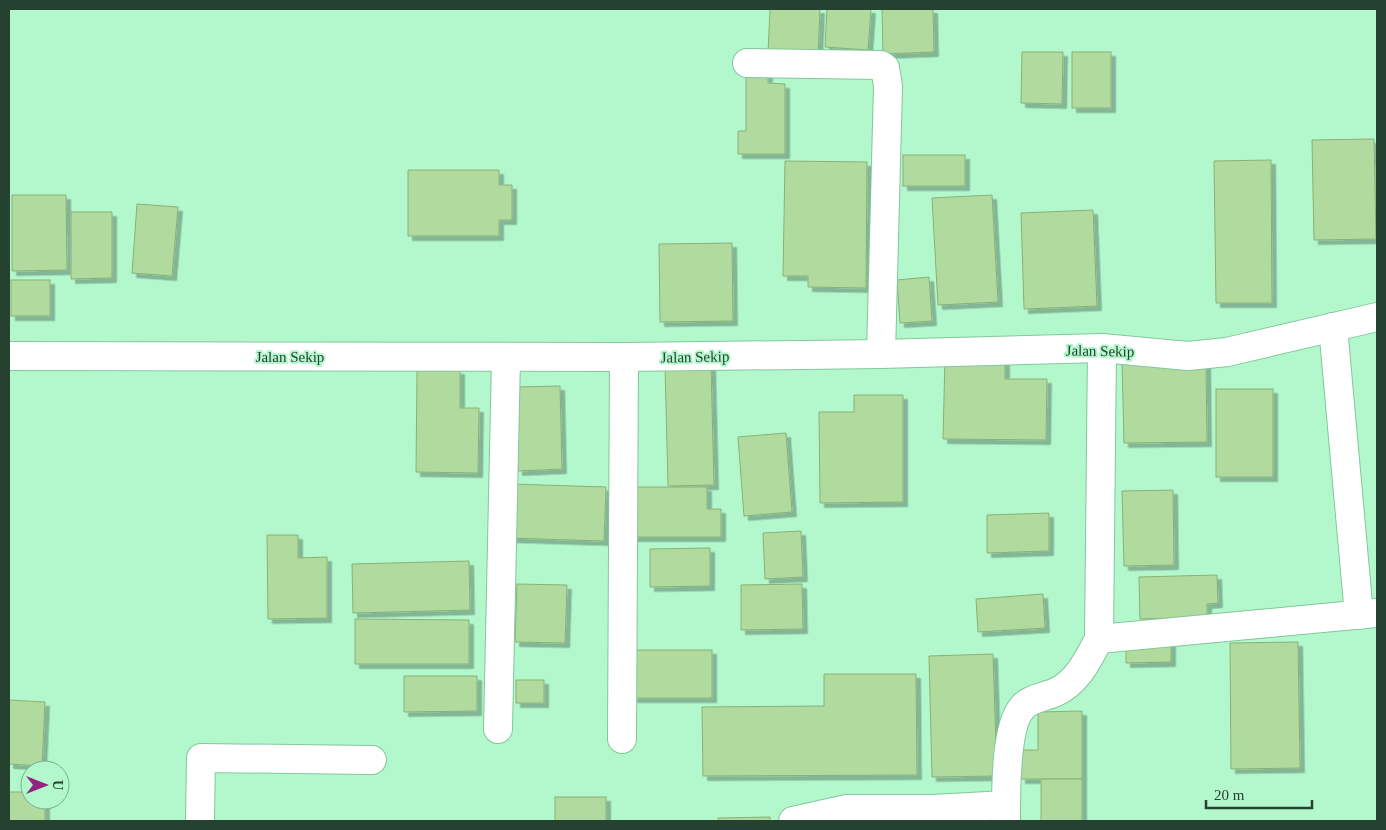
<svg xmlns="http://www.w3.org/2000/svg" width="1386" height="830" viewBox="0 0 1386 830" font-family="Georgia,serif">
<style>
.building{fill:#b1db9e;stroke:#89b076;filter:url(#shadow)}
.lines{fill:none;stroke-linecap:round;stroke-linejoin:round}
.minor-casing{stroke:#83c79c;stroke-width:30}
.minor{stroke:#fff;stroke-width:28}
.labels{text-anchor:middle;stroke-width:4;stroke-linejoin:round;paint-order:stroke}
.street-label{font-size:15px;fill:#254130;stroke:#b3f8cc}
</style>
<defs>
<filter id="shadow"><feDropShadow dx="4.5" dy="4.5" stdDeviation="0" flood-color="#0004"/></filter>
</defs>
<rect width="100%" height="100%" fill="#b3f8cc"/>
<g class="building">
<polygon points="770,9 820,9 818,55 768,53"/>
<polygon points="827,9 871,9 868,50 825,47"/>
<polygon points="882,9 933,9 934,52 883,54"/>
<polygon points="1022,52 1063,52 1062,104 1021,103"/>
<rect x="1072" y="52" width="39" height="56"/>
<polygon points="746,70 768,70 768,83 785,84 785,154 738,154 738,131 746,131"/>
<polygon points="1374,139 1376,239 1314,240 1312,140"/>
<rect x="903" y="155" width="62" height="31"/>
<polygon points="1271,160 1272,303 1216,303 1214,161"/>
<polygon points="785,161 867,162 866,288 808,287 808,276 783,276"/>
<polygon points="408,170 499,170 499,185 512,185 512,220 499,220 499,236 408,236"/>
<polygon points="12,195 66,195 67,270 12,271"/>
<polygon points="992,195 998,302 938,305 932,198"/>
<polygon points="137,204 178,207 172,276 132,273"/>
<polygon points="1093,210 1097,306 1024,309 1021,213"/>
<polygon points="71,212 112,212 112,278 71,279"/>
<polygon points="732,243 733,321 660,322 659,244"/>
<polygon points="929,277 932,321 900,323 897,280"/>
<rect x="11" y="280" width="39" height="36"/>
<polygon points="945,357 1005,358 1005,379 1047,379 1046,440 943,439"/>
<polygon points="1206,362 1207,442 1124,443 1122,363"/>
<polygon points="711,365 714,485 668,486 665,366"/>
<polygon points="417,370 460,370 460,408 479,408 478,473 416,472"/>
<polygon points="560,386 562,469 518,471 516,387"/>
<rect x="1216" y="389" width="57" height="88"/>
<polygon points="854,395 903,395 903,502 820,503 819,412 854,412"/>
<polygon points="786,433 792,512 744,516 738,437"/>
<polygon points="511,484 606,487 604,541 509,538"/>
<polygon points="629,487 707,487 707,509 721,509 721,537 629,537"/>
<polygon points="1173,490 1174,565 1124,566 1122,491"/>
<polygon points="1049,513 1049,551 987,553 987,515"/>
<polygon points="801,531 803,577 765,579 763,533"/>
<polygon points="267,535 298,535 298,558 327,557 327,618 268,619"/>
<polygon points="710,548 710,586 650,587 650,549"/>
<polygon points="469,561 470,610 353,613 352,564"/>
<polygon points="1217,575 1218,603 1207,604 1207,617 1140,619 1139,577"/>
<polygon points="517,584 567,585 565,643 515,642"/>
<polygon points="802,584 803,629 741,630 741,585"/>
<polygon points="1043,594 1045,628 978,632 976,599"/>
<polygon points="355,619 469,620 469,664 355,664"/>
<polygon points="1126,640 1171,640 1171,662 1126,663"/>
<polygon points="1298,642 1300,768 1231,769 1230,643"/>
<rect x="633" y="650" width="79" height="48"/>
<polygon points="993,654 997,776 932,777 929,656"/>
<polygon points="824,674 916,674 917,775 703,776 702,707 824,706"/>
<polygon points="404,676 477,676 477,711 404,712"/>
<rect x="516" y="680" width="28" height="23"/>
<polygon points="9,700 45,702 42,766 9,764"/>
<polygon points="1082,711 1082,779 1021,779 1021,750 1038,750 1038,712"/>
<polygon points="1041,779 1082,779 1082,821 1021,821 1041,821"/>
<polygon points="9,792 30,792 30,800 45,800 45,821 9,821"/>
<rect x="555" y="797" width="51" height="24"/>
<polygon points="770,817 770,821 718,821 718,818"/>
</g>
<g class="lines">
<g class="minor-casing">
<g id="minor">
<polyline points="747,63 881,65 885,68 888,86 881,354"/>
<polyline points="1333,327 1359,615"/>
<polyline points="9,356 624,357 881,354 1102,348 1188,356 1227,352 1377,317"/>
<polyline points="1099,639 1376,613"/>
<polyline points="498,729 506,358"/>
<polyline points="622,739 624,357"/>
<polyline points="200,821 201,758 372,760"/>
<polyline points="793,821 847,809 933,809 1006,805"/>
<path d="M1006 821C1006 794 1005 727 1022 708 1030 698 1045 697 1056 692 1078 682 1088 659 1099 639L1102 348"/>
</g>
</g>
<use href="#minor" class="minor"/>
</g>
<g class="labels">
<g class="street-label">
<text transform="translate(1100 351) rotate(1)" y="5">Jalan Sekip</text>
<text x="290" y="362">Jalan Sekip</text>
<text transform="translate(695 357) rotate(-1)" y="5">Jalan Sekip</text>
</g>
</g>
<rect width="1386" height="830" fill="none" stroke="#254130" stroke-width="20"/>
<g transform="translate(45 785) rotate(90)"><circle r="24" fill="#b3f8cc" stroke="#7aaf8e"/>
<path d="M0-4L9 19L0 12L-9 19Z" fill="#952382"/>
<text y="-8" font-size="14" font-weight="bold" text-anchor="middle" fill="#254130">U</text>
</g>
<path d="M1206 800v8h106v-8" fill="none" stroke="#254130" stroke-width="2.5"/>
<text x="1214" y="800" font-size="15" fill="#254130" stroke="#b3f8cc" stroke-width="4" paint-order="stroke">20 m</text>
</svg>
